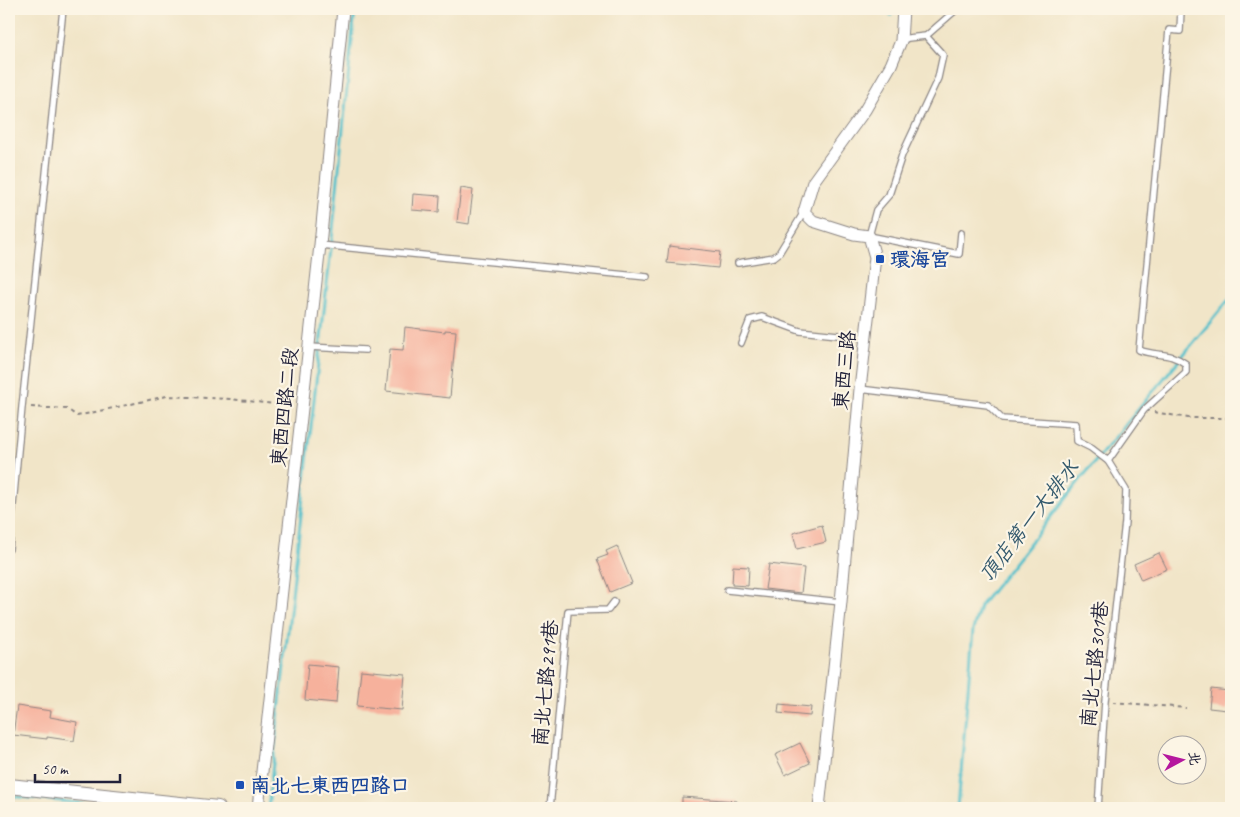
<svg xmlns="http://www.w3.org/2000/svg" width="1240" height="817" viewBox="0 0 1240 817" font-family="Caveat,'LXGW WenKai TC',sans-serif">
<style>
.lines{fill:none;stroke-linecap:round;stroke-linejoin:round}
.stream{stroke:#53c0cb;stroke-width:3}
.building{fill:#f6b19c}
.service-casing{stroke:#8a8482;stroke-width:8}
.minor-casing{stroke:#8a8482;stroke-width:13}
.tertiary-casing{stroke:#8a8482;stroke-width:16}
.path{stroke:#8a8482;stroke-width:2;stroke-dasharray:4 4;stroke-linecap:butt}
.service{stroke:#fff;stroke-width:5.5}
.minor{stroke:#fff;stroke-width:11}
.tertiary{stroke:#fff;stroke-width:14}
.transit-dot{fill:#1a4fb4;stroke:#fcf5e5;stroke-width:2}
.labels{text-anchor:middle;stroke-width:4.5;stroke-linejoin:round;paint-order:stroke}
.transit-label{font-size:20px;font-weight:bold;fill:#164399;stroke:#fcf5e5;text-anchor:start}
.street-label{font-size:20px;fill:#22223b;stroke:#fcf5e5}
.water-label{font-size:21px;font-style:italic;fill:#33596d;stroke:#fcf5e5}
</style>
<rect width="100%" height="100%" fill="#fcf5e5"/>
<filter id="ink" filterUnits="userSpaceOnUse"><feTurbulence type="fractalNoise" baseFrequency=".02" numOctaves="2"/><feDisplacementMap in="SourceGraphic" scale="10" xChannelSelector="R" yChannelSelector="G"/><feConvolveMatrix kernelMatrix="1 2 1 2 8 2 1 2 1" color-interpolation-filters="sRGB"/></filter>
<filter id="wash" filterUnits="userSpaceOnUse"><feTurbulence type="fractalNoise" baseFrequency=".0096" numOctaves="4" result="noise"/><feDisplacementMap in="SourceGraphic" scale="20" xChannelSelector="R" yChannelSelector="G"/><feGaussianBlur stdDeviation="1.12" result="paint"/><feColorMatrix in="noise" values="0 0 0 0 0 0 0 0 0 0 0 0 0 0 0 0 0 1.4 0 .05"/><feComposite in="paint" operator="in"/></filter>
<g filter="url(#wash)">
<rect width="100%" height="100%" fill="#f1e5c8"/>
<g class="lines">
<g class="stream">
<polyline points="891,15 891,9"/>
<polyline points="9,796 130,808"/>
<polyline points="268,808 331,249 355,9"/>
<polyline points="958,808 973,630 980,606 1080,480 1231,297"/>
</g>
</g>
<g id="blocks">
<g class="building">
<polygon points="461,188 473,190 469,224 457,222"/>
<polygon points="413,194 440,196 439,212 412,210"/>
<polygon points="669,246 720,252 718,268 667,263"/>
<polygon points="405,327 445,332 445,330 456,331 450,398 386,391 390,349 403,350"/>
<polygon points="822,525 826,542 797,549 793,533"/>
<polygon points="617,546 632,583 610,592 597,559 608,555 606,551"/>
<polygon points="1159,553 1167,569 1141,580 1134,564"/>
<polygon points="769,564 804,568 801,593 765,589"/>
<polygon points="733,566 749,567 748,586 732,585"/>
<polygon points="308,664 339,667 336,703 305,700"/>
<polygon points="361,670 405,674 402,710 357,706"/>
<polygon points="1211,689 1229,691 1227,710 1209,708"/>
<polygon points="779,704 811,707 810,716 778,713"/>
<polygon points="17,706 51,711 50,717 77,722 74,741 47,737 47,739 13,735"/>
<polygon points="800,743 810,763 785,775 775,755"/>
<polygon points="682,797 737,801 737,808 682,808"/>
</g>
</g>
</g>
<g filter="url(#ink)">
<use href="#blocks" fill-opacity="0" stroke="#8a8482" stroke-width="1"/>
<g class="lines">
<g class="service-casing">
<g id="service">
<polyline points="926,36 943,55 938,78 902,155 889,195 876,210 869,236 959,254 961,233"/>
<polyline points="901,41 908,38 926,36 957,9"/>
<polyline points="320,245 647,277"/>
<polyline points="738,263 774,257 779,253 804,212"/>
<polyline points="741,343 750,320 762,317 800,331 866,338"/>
<polyline points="309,347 365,350"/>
<polyline points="860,389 988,405 1002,419 1076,424 1077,441 1091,448 1108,461 1126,490 1125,522 1105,701 1098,808"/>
<path d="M1108 461 1144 410 1186 372V364C1169 351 1158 357 1139 350L1169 30 1180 31 1181 9"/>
<polyline points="9,549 22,407 63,9"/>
<polyline points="727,590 841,602"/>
<polyline points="550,808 568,611 608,610 614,602"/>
</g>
</g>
<g class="minor-casing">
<g id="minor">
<polyline points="258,808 320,245 343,9"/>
<polyline points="819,808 841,602 860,389 875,257 869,236 854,234 813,221 804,212 813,182 865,110 891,65 901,41 903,9"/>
</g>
</g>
<g class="tertiary-casing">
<polyline id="tertiary" points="9,786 218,808"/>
</g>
<g class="path">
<polyline points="31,407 67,409 77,416 167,396 230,399 292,406"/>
<polyline points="1154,412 1188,418 1231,418"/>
<polyline points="1113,702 1186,708"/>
</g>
<use href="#service" class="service"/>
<use href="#minor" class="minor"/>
<use href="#tertiary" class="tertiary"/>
</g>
</g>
<g class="transit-dot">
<rect x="875" y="254" width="10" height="10" rx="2.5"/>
<rect x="235" y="780" width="10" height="10" rx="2.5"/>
</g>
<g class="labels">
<g class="transit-label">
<text x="890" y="266">環海宮</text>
<text x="250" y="792">南北七東西四路口</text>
</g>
<g class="street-label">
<text transform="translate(844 370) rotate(-84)" y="7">東西三路</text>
<text transform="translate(284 407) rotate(-84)" y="7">東西四路二段</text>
<text transform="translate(1094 664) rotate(-84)" y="7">南北七路301巷</text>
<text transform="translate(545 683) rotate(-85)" y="7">南北七路291巷</text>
</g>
<g class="water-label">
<text transform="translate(1029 521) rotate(-52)" y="7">頂店第一大排水</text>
</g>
</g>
<rect width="1240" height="817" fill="none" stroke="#fcf5e5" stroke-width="30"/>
<g transform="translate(1182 760) rotate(83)"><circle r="24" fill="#fcf5e5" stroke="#a5a1a1"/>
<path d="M0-4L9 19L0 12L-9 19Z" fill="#b5179e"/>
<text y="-8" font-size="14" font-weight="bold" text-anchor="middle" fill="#22223b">北</text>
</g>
<path d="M35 774v8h85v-8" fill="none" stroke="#22223b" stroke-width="2.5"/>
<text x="42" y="774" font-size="15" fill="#22223b" stroke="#fcf5e5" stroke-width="4" paint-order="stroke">50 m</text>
</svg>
